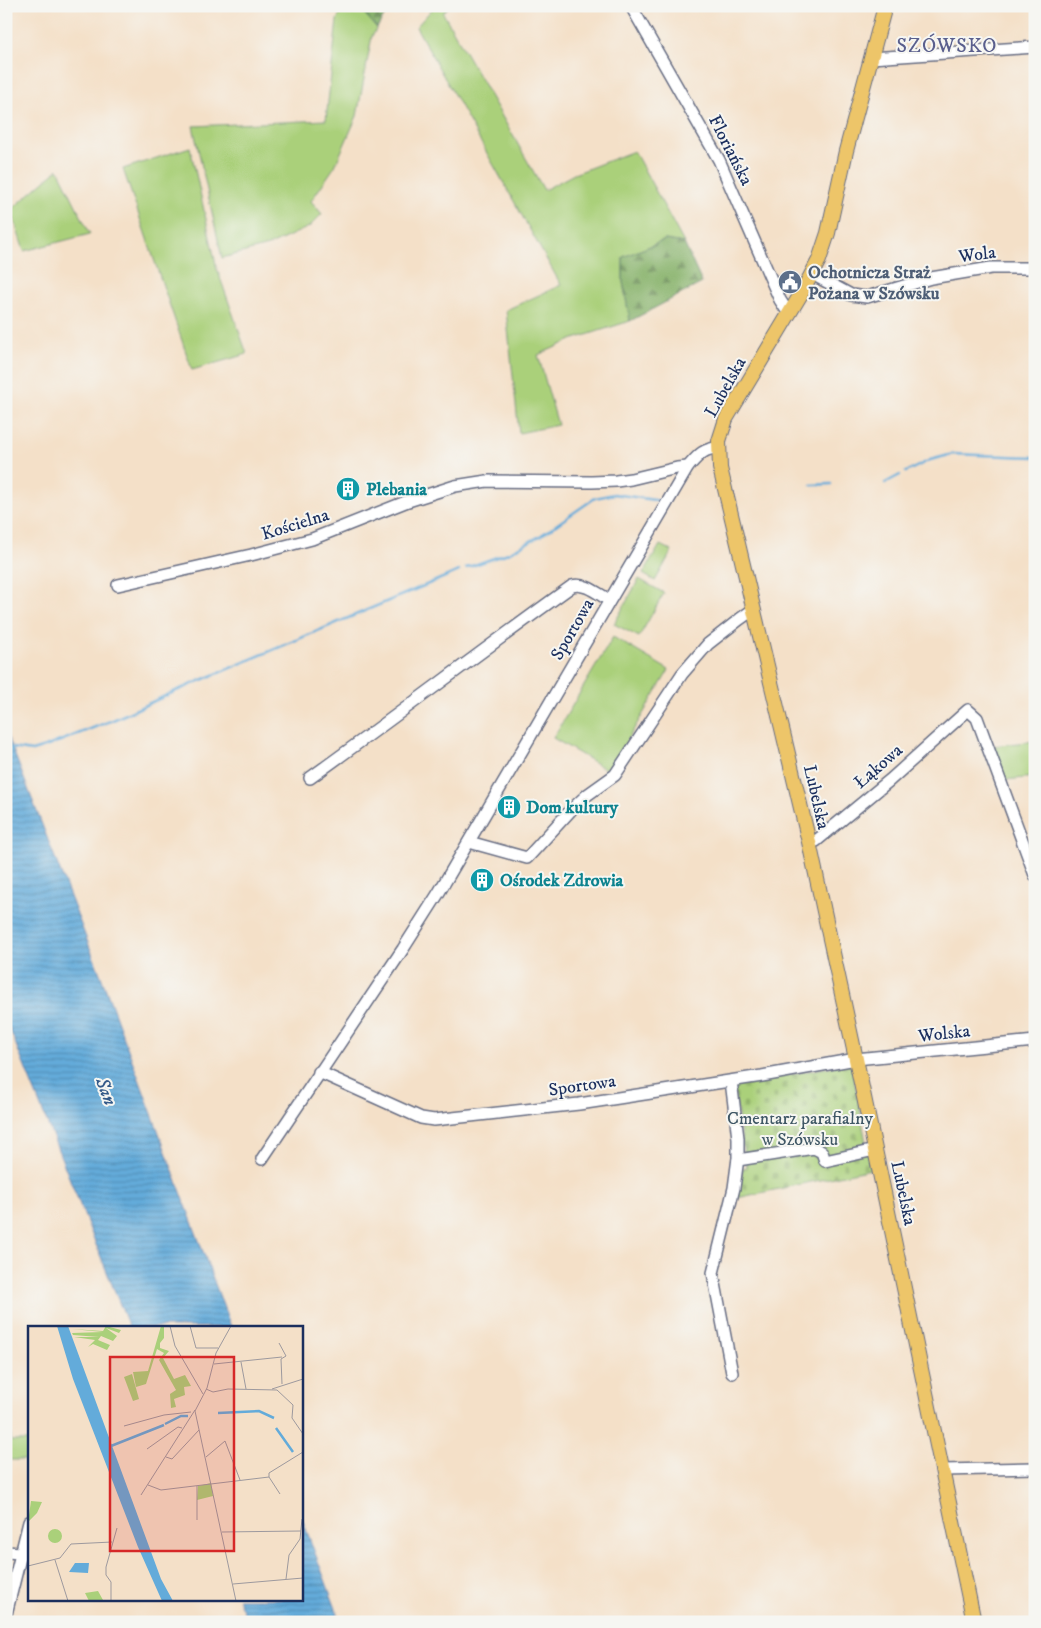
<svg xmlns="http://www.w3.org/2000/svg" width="1041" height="1628" viewBox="0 0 1041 1628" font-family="'IM FELL DW Pica',serif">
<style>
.grass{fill:#aad07a;stroke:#62806c}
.forest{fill:url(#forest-firs);stroke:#517064}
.cemetery{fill:url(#cemetery-stones);stroke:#62806c}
.water{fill:url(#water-rules);stroke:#3f6d9c}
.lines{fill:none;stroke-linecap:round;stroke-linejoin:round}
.stream{stroke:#63abda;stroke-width:2.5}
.minor-casing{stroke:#676d83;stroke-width:14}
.major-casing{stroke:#676d83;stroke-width:16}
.minor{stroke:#fff;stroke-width:11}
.major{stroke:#edc569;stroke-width:14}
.labels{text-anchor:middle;stroke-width:4;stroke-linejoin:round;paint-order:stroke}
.street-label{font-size:18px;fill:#1b2f5e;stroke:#f6f6f2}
.service-label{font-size:18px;font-weight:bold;fill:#4e5e75;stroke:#f6f6f2;text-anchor:start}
.culture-label{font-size:18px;font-weight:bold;fill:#0d838f;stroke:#f6f6f2;text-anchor:start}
.park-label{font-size:18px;fill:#3f5765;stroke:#f6f6f2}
.water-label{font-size:19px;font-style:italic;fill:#345a89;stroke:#f6f6f2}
.quarter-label{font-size:20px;letter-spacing:1px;fill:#5a5f8d;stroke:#f6f6f2}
.inset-river{fill:none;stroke:#63abda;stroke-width:2.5}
.inset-road{fill:none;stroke:#9d999e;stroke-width:1}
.view{fill:#d62828;fill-opacity:0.15;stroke:#d62828;stroke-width:2.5}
.inset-edge{fill:none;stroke:#1b2f5e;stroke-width:2.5}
</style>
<defs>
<pattern id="forest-firs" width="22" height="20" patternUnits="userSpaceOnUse" patternTransform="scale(1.25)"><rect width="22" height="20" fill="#87b26a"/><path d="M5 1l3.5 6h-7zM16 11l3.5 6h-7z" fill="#6e915a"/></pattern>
<pattern id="cemetery-stones" width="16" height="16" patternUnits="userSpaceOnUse" patternTransform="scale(1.25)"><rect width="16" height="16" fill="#aad07a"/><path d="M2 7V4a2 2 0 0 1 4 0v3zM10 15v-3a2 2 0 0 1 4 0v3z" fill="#92b36c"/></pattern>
<pattern id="water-rules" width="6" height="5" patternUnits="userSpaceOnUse" patternTransform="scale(1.25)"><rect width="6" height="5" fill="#63abda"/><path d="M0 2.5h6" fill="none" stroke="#518cb4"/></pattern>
</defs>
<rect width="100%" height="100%" fill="#f6f6f2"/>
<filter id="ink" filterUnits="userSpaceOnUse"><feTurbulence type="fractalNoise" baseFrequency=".02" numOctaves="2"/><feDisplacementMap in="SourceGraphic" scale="10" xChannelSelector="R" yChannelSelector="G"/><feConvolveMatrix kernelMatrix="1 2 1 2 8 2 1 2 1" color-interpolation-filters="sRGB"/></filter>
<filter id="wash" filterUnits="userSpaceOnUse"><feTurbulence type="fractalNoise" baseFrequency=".0096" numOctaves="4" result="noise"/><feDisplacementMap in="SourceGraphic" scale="20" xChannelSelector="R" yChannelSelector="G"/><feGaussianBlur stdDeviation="1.12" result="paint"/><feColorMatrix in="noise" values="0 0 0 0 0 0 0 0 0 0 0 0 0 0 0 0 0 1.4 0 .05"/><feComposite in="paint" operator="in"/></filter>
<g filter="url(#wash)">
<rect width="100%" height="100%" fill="#f4e0c8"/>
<g class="grass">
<polygon points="343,6 369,6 365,14 377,28 372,36 357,116 335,166 311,201 322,214 309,227 268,246 222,258 193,126 326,120 337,20"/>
<polygon points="435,6 449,6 443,13 544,190 574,174 634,151 684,243 665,240 623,257 623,282 630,321 574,339 538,355 558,425 519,433 506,310 561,285 416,27"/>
<polygon points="190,147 217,269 247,354 192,370 123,169"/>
<polygon points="58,169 90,234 24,251 11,210"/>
<polygon points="660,545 672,551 655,581 643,574"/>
<polygon points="639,579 664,593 639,637 614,624"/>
<polygon points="613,637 669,670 609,771 553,738"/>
<polygon points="1035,741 1035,777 1005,780 993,746"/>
<polygon points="6,1407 9,1407 11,1441 29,1441 29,1460 6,1460"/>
</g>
<g class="forest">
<polygon points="369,6 390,6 377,28 365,14"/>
<polygon points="665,240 684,243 702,283 630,321 623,282 623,257"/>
</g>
<polygon class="cemetery" points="851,1063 871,1169 737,1198 743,1168 746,1167 734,1090 739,1084"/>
<g class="water">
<polygon points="6,732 99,971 231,1327 129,1327 6,1020"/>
<polygon points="301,1516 341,1622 248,1622 238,1599 301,1599"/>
</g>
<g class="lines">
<g class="stream">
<polyline points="906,472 930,460 953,454 1035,457"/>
<polyline points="885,483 900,475"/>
<polyline points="811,485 831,484"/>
<polyline points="466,568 508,553 540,536 595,498 614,494 661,501"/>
<polyline points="12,748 32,751 45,747 113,720 176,691 459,571"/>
</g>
</g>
</g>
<g filter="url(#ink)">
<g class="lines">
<g class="minor-casing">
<g id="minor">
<polyline points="631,6 719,160 780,300 789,314"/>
<polyline points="871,58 1035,47"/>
<polyline points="812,274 851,295 867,297 931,278 991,268 1035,268"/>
<polyline points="118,585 251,555 312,539 408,501 455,486 487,481 592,482 616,481 631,479 677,468 688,467"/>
<path d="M310 778C398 715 484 649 572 586 585 582 598 594 609 600"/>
<polyline points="469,842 527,858 571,810 587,795 615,775 682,674 708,644 740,619 754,609"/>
<polyline points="809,842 816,841 890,780 968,710 977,718 1035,875"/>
<polyline points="319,1072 421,1118 434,1120 579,1104 762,1076 856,1059 1035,1041"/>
<polyline points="731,1081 738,1138 738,1158 734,1188 713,1273 732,1373"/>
<path d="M262 1159 403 949 438 894 688 467C697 457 703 448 718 448"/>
<polyline points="738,1160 814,1148 822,1152 825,1161 875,1150"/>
<polyline points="943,1470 1035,1468"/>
<polyline points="6,1552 21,1553"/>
<polyline points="6,1614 29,1522"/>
</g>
</g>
<g class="major-casing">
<polyline id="major" points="885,6 846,151 828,233 819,260 801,294 726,419 719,441 720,468 809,842 856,1059 974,1622"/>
</g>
<use href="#minor" class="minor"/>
<use href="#major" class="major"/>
</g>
</g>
<defs>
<g id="civic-disc" transform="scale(1.25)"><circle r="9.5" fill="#5c6f8a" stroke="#f6f6f2"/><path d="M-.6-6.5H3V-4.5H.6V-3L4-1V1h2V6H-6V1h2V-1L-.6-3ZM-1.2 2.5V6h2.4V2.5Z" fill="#fff"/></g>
<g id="building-disc" transform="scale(1.25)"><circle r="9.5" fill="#0f9aa8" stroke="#f6f6f2"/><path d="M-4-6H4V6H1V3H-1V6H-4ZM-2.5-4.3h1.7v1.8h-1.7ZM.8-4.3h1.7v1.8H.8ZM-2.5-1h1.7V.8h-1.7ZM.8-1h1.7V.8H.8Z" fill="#fff"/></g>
</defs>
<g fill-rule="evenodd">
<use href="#civic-disc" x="790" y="282"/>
<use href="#building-disc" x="348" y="489"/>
<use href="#building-disc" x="509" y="807"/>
<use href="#building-disc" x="482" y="880"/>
</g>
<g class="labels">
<g class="street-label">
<text transform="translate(731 150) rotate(63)" y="6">Floriańska</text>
<text transform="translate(977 254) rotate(-7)" y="6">Wola</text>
<text transform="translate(725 387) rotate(-61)" y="6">Lubelska</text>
<text transform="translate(295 524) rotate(-17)" y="6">Kościelna</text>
<text transform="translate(572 629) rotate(-60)" y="6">Sportowa</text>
<text transform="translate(878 766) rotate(-41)" y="6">Łąkowa</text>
<text transform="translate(817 797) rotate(77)" y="6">Lubelska</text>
<text transform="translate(944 1033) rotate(-6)" y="6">Wolska</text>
<text transform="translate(582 1085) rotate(-8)" y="6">Sportowa</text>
<text transform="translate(904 1193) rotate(78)" y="6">Lubelska</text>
</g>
<g class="service-label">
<text x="808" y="278">Ochotnicza Straż<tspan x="808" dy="21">Pożana w Szówsku</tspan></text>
</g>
<g class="culture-label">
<text x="366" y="495">Plebania</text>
<text x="526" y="813">Dom kultury</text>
<text x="500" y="886">Ośrodek Zdrowia</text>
</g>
<g class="park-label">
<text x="800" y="1124">Cmentarz parafialny<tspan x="800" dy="21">w Szówsku</tspan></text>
</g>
<g class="water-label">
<text transform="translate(107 1091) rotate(70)" y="7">San</text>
</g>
<g class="quarter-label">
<text x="947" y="52">SZÓWSKO</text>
</g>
</g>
<g transform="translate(28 1326)">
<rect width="275" height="275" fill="#f4e0c8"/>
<path d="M78 0 93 4 91 7 78 2 89 10 85 15 73 10 70 14 82 19 79 24 65 18 60 21 67 14 46 11H71L45 9 44 7 75 6 44 3 75 5ZM133 0 142 1H136V12L132 17V22L141 25 135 32 146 53 157 49 163 60 156 61 157 69 146 73 148 81 143 82 142 68 148 64 131 34 136 27 129 23 118 58 108 61 105 46 120 45ZM104 48 111 73 105 75 96 51ZM3 175 14 176 9 187 0 196ZM20 210a7 7 0 1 1 14 0a7 7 0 1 1-14 0ZM70 265 75 274 82 275H61L57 267Z" fill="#aad07a"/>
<path d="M183 157 185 170 169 174 170 160Z" fill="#aad07a"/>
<path d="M29 0H40L133 253 145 275H134L110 221 45 53ZM47 237H61L60 247 41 246Z" fill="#63abda"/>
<path class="inset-river" d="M190 87 231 85 246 92M137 98 153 90H160M248 102 265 126M83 120 136 99"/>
<path class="inset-road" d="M142 0 147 20 175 68M162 0 168 22H190M203 0 188 27 179 62 167 85 208 275M251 17 258 30 253 33 254 58M213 36 218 63M186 38 254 31M178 63 185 66 200 63 249 64 265 79 264 92 275 108M244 63 275 53M96 100 136 89 163 86M119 123 150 101 154 102M138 131 144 133 171 104M178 131 197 115 212 154M241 151V147L275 126M120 159 133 164 241 151 252 168M169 160V194M113 169 167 84M194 206 273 205M27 234 40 275M0 240 32 232 43 218 84 216M258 253 261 229 272 213 274 193M205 258 275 252M83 275V256L78 249V241L89 202"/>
<path class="view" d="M82 31H206V225H82Z"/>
<rect width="275" height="275" class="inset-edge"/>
</g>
<rect width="1041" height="1628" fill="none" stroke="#f6f6f2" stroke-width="25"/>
</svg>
